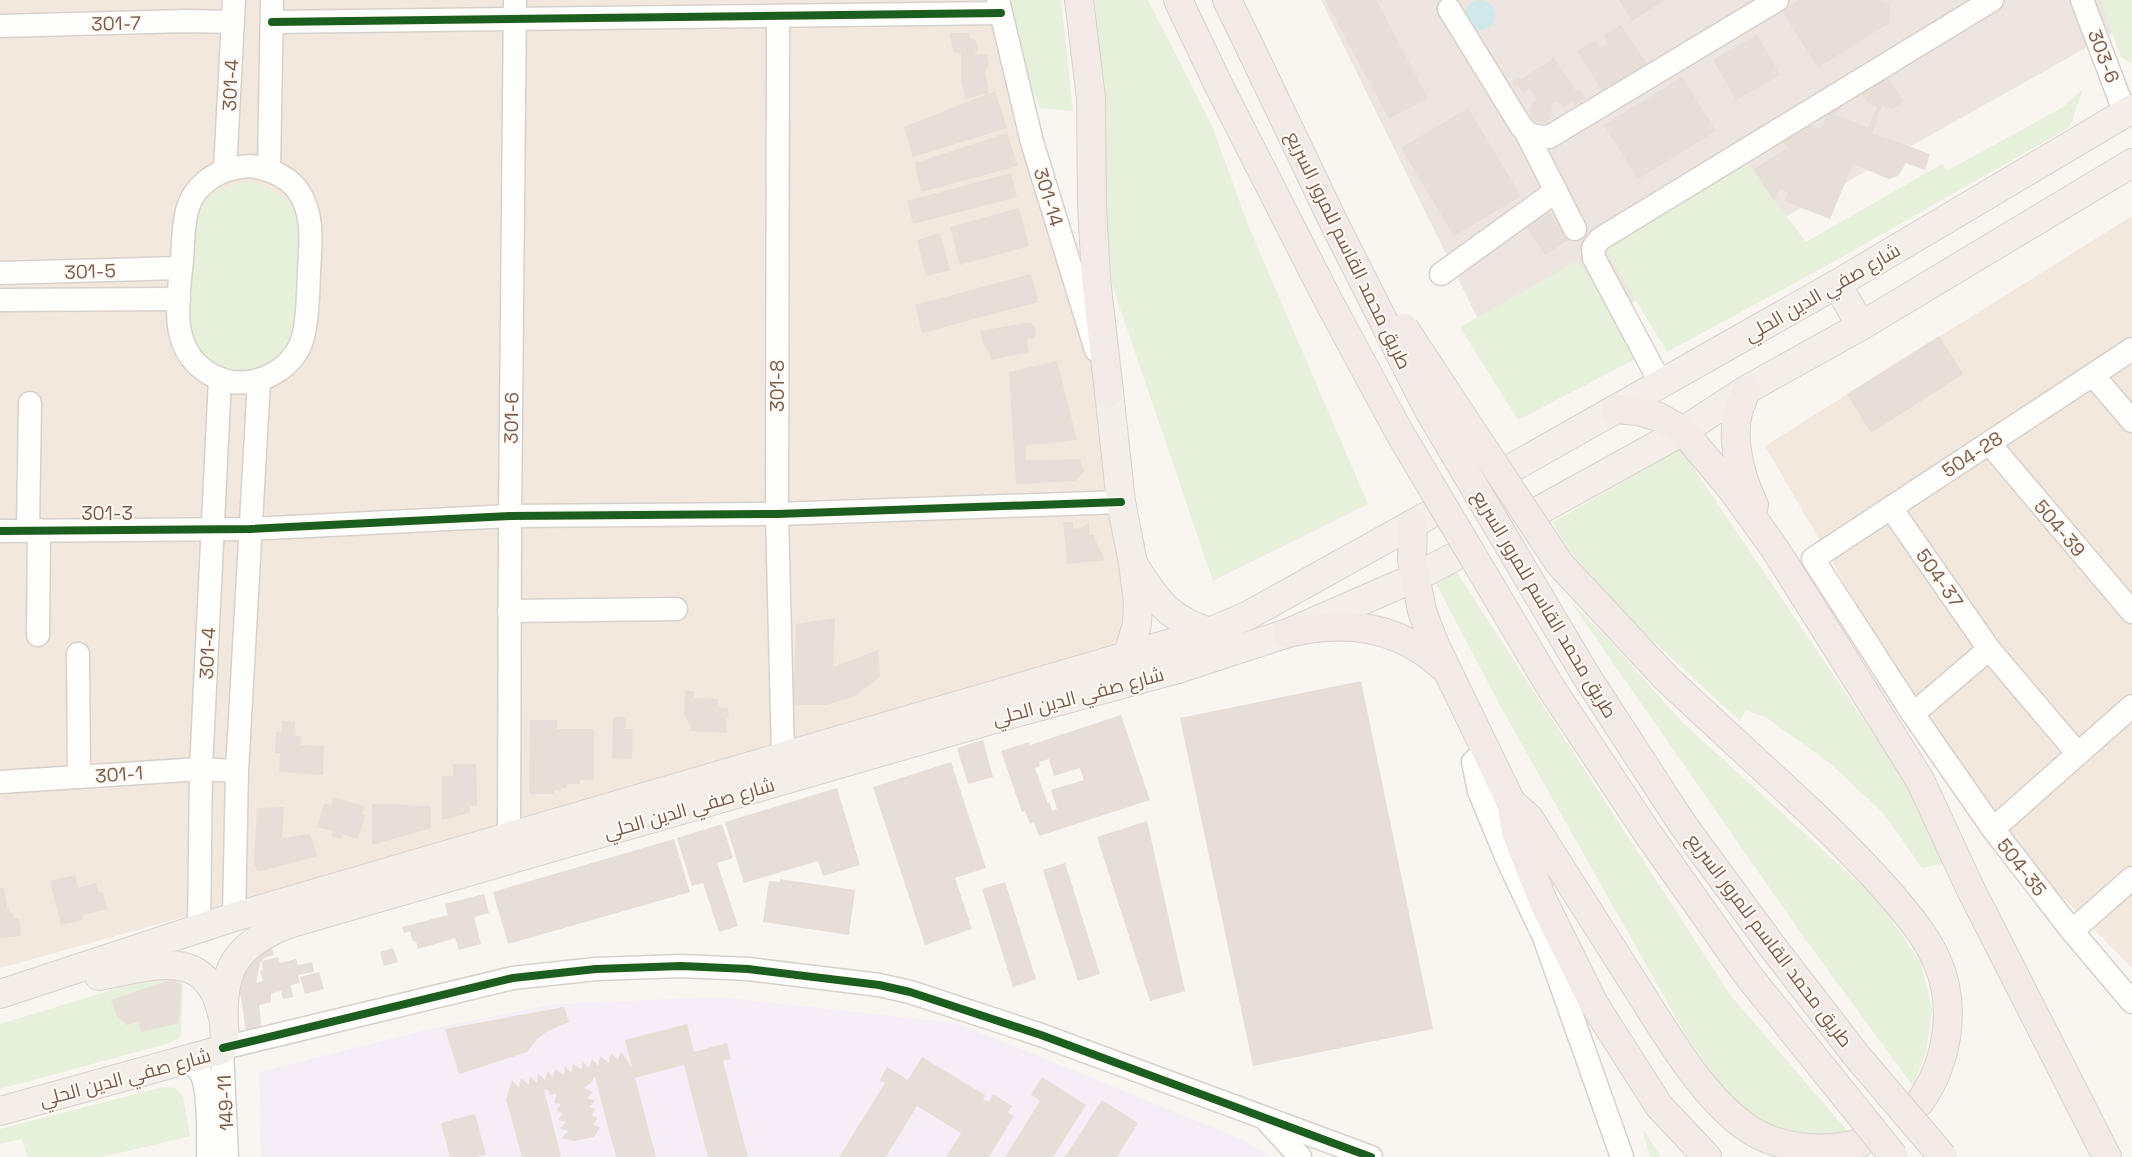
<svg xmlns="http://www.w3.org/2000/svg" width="2132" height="1157" viewBox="0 0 2132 1157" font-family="'Space Grotesk',Cairo,sans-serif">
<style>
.residential{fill:#f2e8de}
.industrial{fill:#ede5e0}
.education{fill:#f6eef6}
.green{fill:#e7f0db}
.water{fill:#d0e8ea}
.building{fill:#e6ded7;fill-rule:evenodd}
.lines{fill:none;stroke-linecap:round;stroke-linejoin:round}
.major-tunnel{stroke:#d9cfc7;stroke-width:28;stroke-dasharray:28 14;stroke-linecap:butt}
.highway-tunnel{stroke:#d9cfc7;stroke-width:28;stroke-dasharray:28 14;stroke-linecap:butt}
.minor-casing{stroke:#d7d1cb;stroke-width:25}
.major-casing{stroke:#dad1cc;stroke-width:30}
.highway-casing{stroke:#dad1cc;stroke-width:30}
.minor{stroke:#fefefd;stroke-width:22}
.major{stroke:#f3eee8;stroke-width:28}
.highway{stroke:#f2eae7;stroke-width:28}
.highway-bridge-casing{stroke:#dad1cc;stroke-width:30;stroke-linecap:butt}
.highway-bridge{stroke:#f2eae7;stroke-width:28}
.cycleway-casing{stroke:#fffaf3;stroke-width:11}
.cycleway{stroke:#1b5e20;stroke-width:8}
.labels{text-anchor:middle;stroke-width:4;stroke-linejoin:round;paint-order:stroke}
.street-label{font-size:19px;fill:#7a5c4d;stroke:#fffaf3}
</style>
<rect width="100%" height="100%" fill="#f9f5f0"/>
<g class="residential">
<polygon points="0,0 1004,0 1109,392 1128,655 0,968"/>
<polygon points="2132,216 2132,968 1976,809 1765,446"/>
</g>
<polygon class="industrial" points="1321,0 2132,0 2132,22 1505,374"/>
<polygon class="education" points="718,997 957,1023 1246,1141 1270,1157 261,1157 259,1072 430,1029 556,1004"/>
<g class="green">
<polygon points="1010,0 1061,0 1073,111 1040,108 1026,74"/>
<polygon points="1094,0 1148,0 1212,126 1248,225 1368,504 1213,581 1105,264 1101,84"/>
<polygon points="2100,0 2132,0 2132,64 2121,57"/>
<polygon points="2083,89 2070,127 1835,261 1667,352 1605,249 1741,156 1806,242 1942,164 1947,171 2063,107"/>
<path d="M248 182C265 185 280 190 290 205 293 209 297 217 298 222 302 241 297 325 289 342 281 358 264 370 247 371 237 372 227 369 218 364 181 348 191 300 193 269 194 247 192 221 206 202 216 188 231 184 248 182Z"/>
<polygon points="1577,261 1643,355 1518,420 1460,327"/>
<polygon points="1680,448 1901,775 1948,862 1922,868 1884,814 1831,764 1767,718 1746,710 1740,721 1635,624 1568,549 1552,523"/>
<polygon points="1456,571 1731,996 1851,1135 1814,1135 1771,1126 1732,1099 1688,1039 1503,711 1433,578"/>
<polygon points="1570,601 1610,641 1682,722 1879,901 1921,963 1932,1009 1926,1052 1913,1086 1803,936"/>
<polygon points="172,972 180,977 183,985 181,1036 170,1043 0,1089 0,1024"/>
<polygon points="163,1087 175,1088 183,1096 190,1136 103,1157 27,1157 22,1139 0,1144 0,1129"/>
<polygon points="1642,1128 1661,1157 1650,1157"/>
</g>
<circle class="water" cx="1480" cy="15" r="15"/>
<g class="building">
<polygon points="1325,0 1376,0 1428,98 1389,119"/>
<polygon points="1619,0 1665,0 1632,21"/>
<polygon points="1799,0 1881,0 1890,5 1889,23 1818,68 1782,11"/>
<polygon points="1621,25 1649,67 1605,95 1577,51 1595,40 1601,48 1608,44 1603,36"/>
<polygon points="950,33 969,33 970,38 976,41 978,50 974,54 987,54 989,63 985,72 989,93 965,99 961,78 961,53 953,52"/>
<polygon points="1757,35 1780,75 1736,100 1713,60"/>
<polygon points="1554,58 1576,91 1579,89 1586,98 1574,106 1572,102 1564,107 1557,102 1551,105 1553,113 1550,119 1544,123 1537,122 1531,117 1529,110 1532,103 1537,100 1530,89 1523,93 1518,85 1515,87 1512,82 1518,77 1520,80"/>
<polygon points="1886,74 1904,102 1892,109 1882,105 1872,133 1930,154 1925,170 1906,163 1898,176 1889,179 1853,164 1830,219 1784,201 1788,192 1779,189 1774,201 1754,169 1787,148 1781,138 1807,123 1821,129 1827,115 1825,111 1838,103 1842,109 1834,114 1868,128 1877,107 1868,103 1860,91"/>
<polygon points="1682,77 1716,131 1638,179 1604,125"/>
<polygon points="995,91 1007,128 913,157 904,127"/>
<polygon points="1468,108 1521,196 1454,236 1401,148"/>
<polygon points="1007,133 1018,166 921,192 915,163"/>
<polygon points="1011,173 1017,197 913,224 907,201"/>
<polygon points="1019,208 1029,246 960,265 950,227"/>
<polygon points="1547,208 1568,240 1545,255 1524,223"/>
<polygon points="940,233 950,270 926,276 917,240"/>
<polygon points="1031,274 1038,302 922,333 915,305"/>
<polygon points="1030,322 1036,328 1035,338 1027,339 1029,352 991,360 990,353 984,346 980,331"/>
<polygon points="1939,336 1963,374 1871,433 1847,394"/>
<polygon points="1057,361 1077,440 1025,446 1026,460 1080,459 1084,472 1075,481 1016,484 1009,372"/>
<polygon points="1063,522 1073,522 1073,529 1084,527 1089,522 1089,535 1093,535 1105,560 1067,564"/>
<polygon points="835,618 833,667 878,650 880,677 855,696 827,705 793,705 796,624"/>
<polygon points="1361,681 1433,1029 1253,1066 1180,718"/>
<polygon points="685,691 694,691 694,698 718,699 718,707 728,708 729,717 726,717 727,733 691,731 691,725 689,724 684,714"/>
<path d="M1121 715 1150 800 1039 836 1034 822 1030 824 1025 811 1022 812 1001 751 1029 742 1030 745ZM1049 759 1054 776 1080 768 1084 780 1051 790 1057 809 1052 811 1049 802 1048 804 1035 768 1040 766 1039 762Z"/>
<polygon points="613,717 626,717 625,729 633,729 632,759 612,758"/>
<polygon points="530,720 557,720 557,729 594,729 594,780 580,780 580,784 567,784 567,788 561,788 561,790 554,790 554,794 529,794"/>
<polygon points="282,721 295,722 295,735 302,737 301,745 324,746 323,775 279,772 280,753 275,753 276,732 281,733"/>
<polygon points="983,740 993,777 968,784 957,748"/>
<polygon points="951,762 986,868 955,878 972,929 925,945 873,787"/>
<polygon points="453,764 476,764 477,806 470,806 470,813 442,820 442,776 453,776"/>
<polygon points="837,788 860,865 823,876 818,861 744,883 725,822"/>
<polygon points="333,797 364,806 362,815 365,815 358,839 342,834 341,839 331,836 333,831 317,827 324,803 331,805"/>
<polygon points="372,804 431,806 431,828 372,845"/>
<polygon points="284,807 282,838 310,834 317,856 266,870 258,871 254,864 257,808"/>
<polygon points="1147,821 1185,991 1150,1001 1097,837"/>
<polygon points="722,824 733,858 717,863 738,926 719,932 703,883 692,886 677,838"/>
<polygon points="674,839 690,892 508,944 493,892"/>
<polygon points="1065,863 1100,974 1078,981 1043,870"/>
<polygon points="75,875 78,888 96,883 99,893 103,892 107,909 82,915 83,920 61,925 50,881"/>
<polygon points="780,879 855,890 849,935 763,922 769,881 780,882"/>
<polygon points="1005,882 1036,979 1013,987 982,889"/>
<polygon points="0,888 4,888 7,908 9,908 10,913 13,912 14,918 19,918 21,936 0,938"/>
<polygon points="484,894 489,913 474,917 481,944 459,950 455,938 418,949 416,941 413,942 410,931 404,933 402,927 448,915 445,904"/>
<polygon points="271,944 274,955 264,958 260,963 256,983 263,981 260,971 263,970 262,961 278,957 280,963 296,959 298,965 312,962 314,972 298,975 300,983 291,985 293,997 283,999 281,991 271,993 271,1002 259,1005 262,1033 246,1033 241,996 239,996 241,970"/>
<polygon points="393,948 398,962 384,966 380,952"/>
<polygon points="319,972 324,989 305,994 300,977"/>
<polygon points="173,979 181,985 179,1023 141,1032 139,1021 127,1025 117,1016 111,1000"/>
<polygon points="564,1007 569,1022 546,1032 537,1039 527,1052 459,1074 445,1029"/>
<polygon points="687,1024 694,1052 727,1043 731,1059 723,1061 748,1157 708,1157 684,1065 635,1078 656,1157 616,1157 595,1077 593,1077 593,1081 584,1088 593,1092 587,1098 595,1101 589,1107 596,1109 591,1115 598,1118 593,1125 600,1127 594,1137 574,1141 562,1138 568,1131 560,1129 566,1122 558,1120 563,1113 556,1111 561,1104 554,1103 557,1093 550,1095 548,1089 544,1090 561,1157 522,1157 506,1099 512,1080 519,1088 521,1078 529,1085 530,1076 537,1083 538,1073 545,1080 548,1071 553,1078 555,1069 564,1075 565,1066 571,1073 573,1064 582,1070 582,1061 589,1068 592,1059 598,1066 600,1056 609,1063 611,1053 618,1060 621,1051 632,1068 625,1040"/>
<polygon points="922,1057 985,1095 983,1099 989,1102 993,1094 1012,1106 1008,1112 1014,1116 989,1157 946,1157 961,1133 917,1106 886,1157 839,1157 885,1083 880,1080 887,1067 908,1080"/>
<polygon points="1042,1077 1086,1105 1053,1157 1005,1157 1040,1101 1031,1095"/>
<polygon points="1102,1100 1138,1123 1117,1157 1065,1157"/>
<polygon points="475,1114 486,1155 476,1157 450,1157 441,1123"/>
</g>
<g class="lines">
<g class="major-tunnel">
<polyline points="1427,516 1510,469"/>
<polyline points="1452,558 1540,510"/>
</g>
<path class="highway-tunnel" d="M1860 1143C1883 1133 1903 1121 1920 1102"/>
<g class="minor-casing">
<g id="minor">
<polyline points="998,0 1032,142 1096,350"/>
<polyline points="2082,0 2125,113"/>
<path d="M1449 9 1521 126C1529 136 1536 137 1549 137L1777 0"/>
<polyline points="778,16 777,514 783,756"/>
<polyline points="272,22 1001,13"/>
<polyline points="0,26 185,21 233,22"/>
<polyline points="1526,132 1575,229"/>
<path d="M251 166C270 169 288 176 299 192 315 217 310 246 309 273 308 293 308 319 303 337 295 367 262 386 232 382 220 380 208 374 199 366 169 339 179 295 182 259 184 237 182 212 195 193 209 174 229 167 251 166Z"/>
<polyline points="225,170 234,0"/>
<polyline points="269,170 272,0"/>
<polyline points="0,273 181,268"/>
<polyline points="1441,274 1556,191"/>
<polyline points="0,300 179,299"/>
<polyline points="2093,375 2132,421"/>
<polyline points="1661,384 1594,258 1593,248 1600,239 1992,0"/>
<polyline points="1989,443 2132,612"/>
<polyline points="1891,508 1989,649 2078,754"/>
<polyline points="28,530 30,403"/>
<polyline points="0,531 250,529 510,516 777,514 1121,502"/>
<polyline points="509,611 676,609"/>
<polyline points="38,635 39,530"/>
<polyline points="78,654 79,777"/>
<polyline points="2132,706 1993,829 2072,931 2132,1002"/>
<polyline points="1913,714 1989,649"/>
<polyline points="1485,751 1473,762 1479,791 1508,861 1544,937 1622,1157"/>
<polyline points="0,782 201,769 237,771"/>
<polyline points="1993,829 1913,714 1813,559 2132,349"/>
<polyline points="509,835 510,516 515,0"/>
<polyline points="234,917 237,771 259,381"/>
<polyline points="199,928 201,769 220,379"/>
<polyline points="2072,931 2132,878"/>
<polyline points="223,1048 513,978 596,969 681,966 748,969 879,985 910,992 1041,1035 1371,1157"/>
<polyline points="222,1049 227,1157"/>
<path d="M180 1062C188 1062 196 1064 200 1072 210 1087 208 1138 208 1157"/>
<polyline points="1268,1122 1300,1157"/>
</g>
</g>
<g class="major-casing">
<g id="major">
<polyline points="1837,284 1861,326"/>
<polyline points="1109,392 1121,502 1133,563 1138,602 1137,624 1128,655"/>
<polyline points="1510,469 1837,284 2132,109"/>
<polyline points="1540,510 1683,431 1746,390 1861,326 2132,163"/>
<path d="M1136 568C1158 604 1173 622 1216 634"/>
<path d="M99 976C151 967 206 944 222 1014"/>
<polyline points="0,994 234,917 1209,632 1247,616 1427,516"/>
<path d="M0 1111 221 1050C227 1042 224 1033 224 1024 221 968 237 944 288 924L1008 715 1178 669 1288 633 1414 578 1452 558"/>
</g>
</g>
<g class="highway-casing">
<g id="highway">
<polyline points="1079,0 1091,98 1092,205 1096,279 1109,392"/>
<polyline points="1178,0 1219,86"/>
<polyline points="1227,0 1260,68"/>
<path d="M1746 390C1744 397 1740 405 1738 412 1731 442 1741 479 1754 505"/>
<polyline points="1616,409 1638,411 1659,417 1683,431 1731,488 1775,549 1920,780 1970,888 2107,1157"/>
<polyline points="1413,524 1412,560 1422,611 1434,643 1511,802 1516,832 1543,901 1594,1004 1659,1106 1707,1157"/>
<path d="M1288 633C1345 619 1399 625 1444 668"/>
<path d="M1511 802 1529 818C1565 875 1601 931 1637 988 1666 1033 1700 1093 1743 1125 1775 1149 1822 1154 1860 1143"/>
<path d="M1801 803C1833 833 1863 863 1892 896 1909 916 1926 936 1937 961 1957 1006 1948 1062 1920 1102"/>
</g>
</g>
<use href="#minor" class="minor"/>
<use href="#major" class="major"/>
<use href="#highway" class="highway"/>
<g class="highway-bridge-casing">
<g id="highway-bridge">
<polyline points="1260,68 1332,219 1427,407 1585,674 1683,825 1772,946 1856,1055 1943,1157"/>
<polyline points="1219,86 1329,302 1398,430 1551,688 1646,831 1747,974 1894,1157"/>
<polyline points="1404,328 1559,563 1667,679 1801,803"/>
</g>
</g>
<use href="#highway-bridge" class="highway-bridge"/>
<g class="cycleway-casing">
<g id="cycleway">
<polyline points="272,22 1001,13"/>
<polyline points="0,531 250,529 510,516 777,514 1121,502"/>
<polyline points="223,1048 513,978 596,969 681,966 748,969 879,985 910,992 1041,1035 1371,1157"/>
</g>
</g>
<use href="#cycleway" class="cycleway"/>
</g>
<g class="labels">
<g class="street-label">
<text transform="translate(116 23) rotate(-1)" y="7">301-7</text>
<text transform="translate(2104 56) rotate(69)" y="7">303-6</text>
<text transform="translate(230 85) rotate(-87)" y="7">301-4</text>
<text transform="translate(1049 197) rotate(73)" y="7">301-14</text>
<text transform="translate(1349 250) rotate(64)" y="7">طريق محمد القاسم للمرور السريع</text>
<text transform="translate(90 271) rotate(-2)" y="7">301-5</text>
<text transform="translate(1822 292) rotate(-30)" y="7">شارع صفي الدين الحلي</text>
<text transform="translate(777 386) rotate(-90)" y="7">301-8</text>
<text transform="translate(511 418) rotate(-89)" y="7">301-6</text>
<text transform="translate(1972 454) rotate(-33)" y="7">504-28</text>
<text x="107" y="520">301-3</text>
<text transform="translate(2060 528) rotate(50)" y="7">504-39</text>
<text transform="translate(1940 578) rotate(55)" y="7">504-37</text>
<text transform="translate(1545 604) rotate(59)" y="7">طريق محمد القاسم للمرور السريع</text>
<text transform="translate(207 653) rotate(-87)" y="7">301-4</text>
<text transform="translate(1078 696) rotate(-15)" y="7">شارع صفي الدين الحلي</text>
<text transform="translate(119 774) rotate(-4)" y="7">301-1</text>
<text transform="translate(689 808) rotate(-16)" y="7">شارع صفي الدين الحلي</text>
<text transform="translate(2022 867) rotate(52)" y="7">504-35</text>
<text transform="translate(1770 940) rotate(53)" y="7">طريق محمد القاسم للمرور السريع</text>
<text transform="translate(125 1077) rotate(-15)" y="7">شارع صفي الدين الحلي</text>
<text transform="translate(225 1103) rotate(-93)" y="7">149-11</text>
</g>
</g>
</svg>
